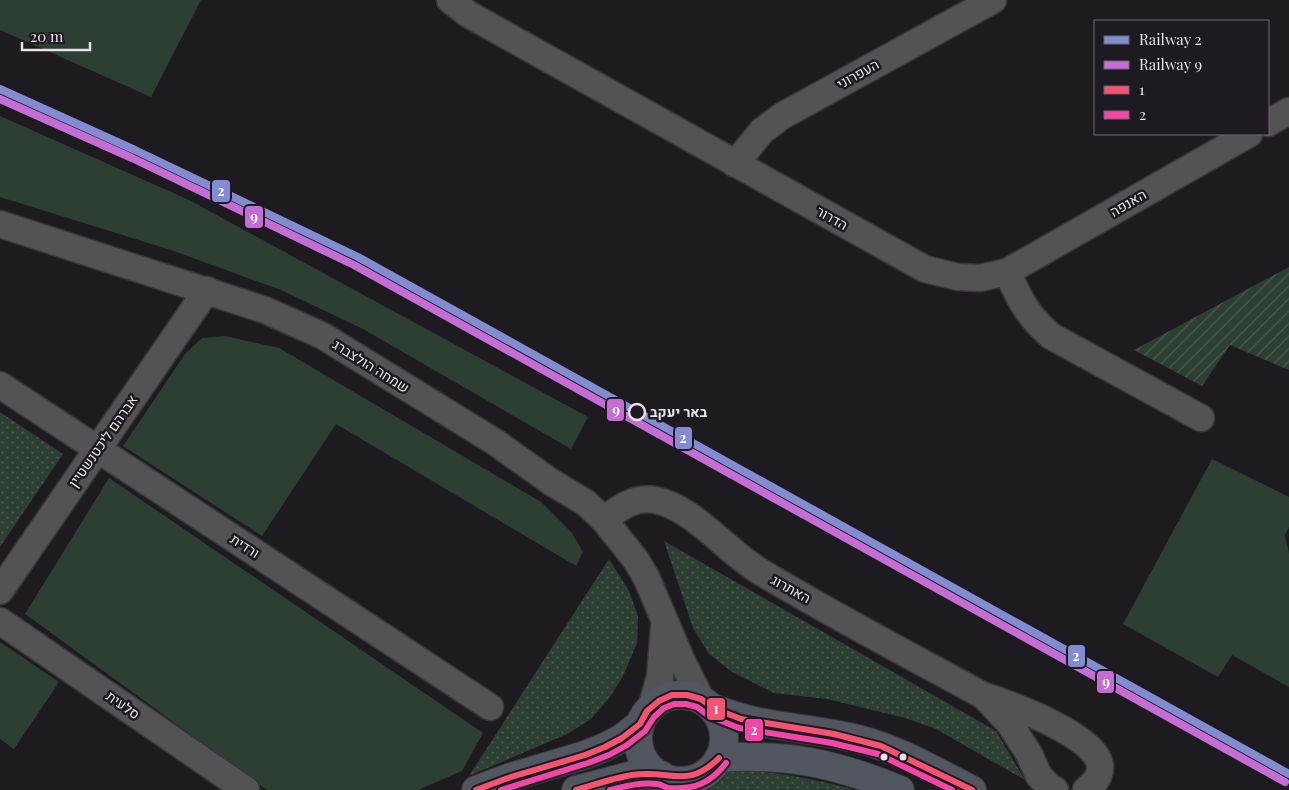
<svg xmlns="http://www.w3.org/2000/svg" width="1289" height="790" viewBox="0 0 1289 790" font-family="'Playfair Display',Heebo,serif">
<style>
.grass{fill:#2d3f33}
.park{fill:url(#park-dots)}
.garden{fill:url(#garden-furrows)}
.lines{fill:none;stroke-linecap:round;stroke-linejoin:round}
.minor-casing{stroke:#38373a;stroke-width:29}
.major-casing{stroke:#38373a;stroke-width:30}
.minor{stroke:#535255;stroke-width:26}
.major{stroke:#51565f;stroke-width:28}
.bus-1-casing{stroke:#1e1a21;stroke-width:10}
.bus-2-casing{stroke:#1e1a21;stroke-width:10}
.bus-1{stroke:#f65372;stroke-width:6}
.bus-2{stroke:#f346a5;stroke-width:6}
.rail-1-casing{stroke:#1e1a21;stroke-width:11}
.rail-2-casing{stroke:#1e1a21;stroke-width:11}
.rail-1{stroke:#838bd1;stroke-width:8}
.rail-2{stroke:#c46ed5;stroke-width:8}
.stop-dot{fill:#1e1a21;stroke:#e7e4e9;stroke-width:2.5}
.bus-dot{fill:#e7e4e9;stroke:#1e1a21;stroke-width:2}
.labels{text-anchor:middle;stroke-width:5;stroke-linejoin:round;paint-order:stroke}
.street-label{font-size:14px;fill:#e7e4e9;stroke:#1e1a21}
.stop-label{font-size:14px;font-weight:bold;fill:#e7e4e9;stroke:#1e1a21;text-anchor:start}
.line-badge{stroke:#1e1a21;stroke-width:2}
.badge-label{font-size:14px;text-anchor:middle;font-weight:bold;fill:#fff}
</style>
<defs>
<pattern id="park-dots" width="8" height="8" patternUnits="userSpaceOnUse" patternTransform="scale(1.25)"><rect width="8" height="8" fill="#2d3f33"/><path d="M2 2h.1M6 6h.1" fill="none" stroke="#4b5b51" stroke-width="1.8" stroke-linecap="round"/></pattern>
<pattern id="garden-furrows" width="10" height="10" patternUnits="userSpaceOnUse" patternTransform="scale(1.25)"><rect width="10" height="10" fill="#2d3f33"/><path d="M-1 1l2-2M0 10L10 0M9 11l2-2" fill="none" stroke="#4b5b51"/></pattern>
</defs>
<rect width="100%" height="100%" fill="#1e1b20"/>
<g class="grass">
<polygon points="0,0 201,0 151,97 0,30"/>
<polygon points="0,116 189,200 588,417 571,449 363,329 281,290 171,250 0,197"/>
<polygon points="225,336 279,348 541,502 572,533 583,552 576,566 336,424 262,536 123,446 185,354 202,338"/>
<polygon points="1212,459 1289,497 1289,527 1285,535 1289,553 1289,687 1232,655 1218,677 1123,624"/>
<polygon points="109,478 483,733 462,771 418,790 267,790 25,614"/>
<polygon points="0,642 59,682 14,749 0,739"/>
</g>
<g class="park">
<polygon points="0,412 63,454 0,547"/>
<polygon points="664,541 996,731 1025,780 936,729 905,718 827,699 774,693 732,672 709,654 693,628"/>
<polygon points="609,559 629,591 638,616 637,643 623,676 610,697 591,719 567,734 469,776"/>
<path d="M724 768C768 771 813 778 855 790H709L712 777Z"/>
</g>
<polygon class="garden" points="1289,267 1289,370 1230,345 1202,386 1134,350"/>
<g class="lines">
<g class="minor-casing">
<g id="minor">
<polyline points="450,0 468,14 925,269 958,277 980,278 1007,272 1249,134"/>
<polyline points="1268,123 1289,111"/>
<polyline points="735,164 762,131 782,116 993,0"/>
<polyline points="0,224 265,310 323,336 495,442 551,482 586,503 604,520 636,560 647,579 681,659 701,699"/>
<path d="M1007 272C1021 301 1026 314 1051 336L1201 418"/>
<polyline points="0,385 490,707"/>
<path d="M604 520C619 508 635 496 655 500 693 507 728 553 761 572 834 616 909 655 984 696"/>
<polyline points="0,591 207,290"/>
<polyline points="0,621 246,790"/>
<polyline points="651,708 660,677 664,627"/>
<path d="M1055 790 1050 787 1039 776 1029 754 1010 724 984 696C1008 703 1103 738 1100 768 1100 778 1093 784 1086 790"/>
</g>
</g>
<g class="major-casing">
<g id="major">
<circle cx="681" cy="738" r="43"/>
<path d="M713 708C760 728 809 727 858 739 898 749 935 771 972 790"/>
<path d="M719 758C788 753 837 764 900 790"/>
<polyline points="476,790 508,778 585,755 605,747 622,738 640,724"/>
<polyline points="576,790 633,775 661,775"/>
</g>
</g>
<use href="#minor" class="minor"/>
<use href="#major" class="major"/>
<g class="bus-1-casing">
<g id="bus-1">
<polyline points="476,790 508,778 585,755 605,747 622,738 640,724 647,711 659,701 672,695 687,695 701,699 713,708 741,719 834,734 881,746 972,790"/>
<path d="M576 790C594 785 613 778 632 775 671 769 687 790 719 758"/>
</g>
</g>
<g class="bus-2-casing">
<g id="bus-2">
<polyline points="501,790 588,763 609,755 627,745 645,731 654,717 664,708 674,704 686,704 697,707 709,716 739,728 832,743 878,754 952,790"/>
<path d="M610 790C626 786 641 782 657 784 661 784 664 787 668 788 694 790 711 783 726 763"/>
</g>
</g>
<use href="#bus-1" class="bus-1"/>
<use href="#bus-2" class="bus-2"/>
<g class="rail-1-casing">
<polyline id="rail-1" points="0,89 135,150 358,257 1289,774"/>
</g>
<g class="rail-2-casing">
<polyline id="rail-2" points="0,99 132,158 354,265 1285,782"/>
</g>
<use href="#rail-1" class="rail-1"/>
<use href="#rail-2" class="rail-2"/>
</g>
<circle class="stop-dot" cx="637" cy="412" r="8"/>
<g class="bus-dot">
<circle cx="884" cy="757" r="4.5"/>
<circle cx="903" cy="757" r="4.5"/>
</g>
<g class="labels">
<g class="street-label">
<text transform="translate(858 74) rotate(-29)" y="5">העפרוני</text>
<text transform="translate(1128 203) rotate(-30)" y="5">האנפה</text>
<text transform="translate(832 218) rotate(29)" y="5">הדרור</text>
<text transform="translate(371 366) rotate(32)" y="5">שמחה הולצברג</text>
<text transform="translate(103 441) rotate(-55)" y="5">אברהם ליכטנשטיין</text>
<text transform="translate(245 546) rotate(33)" y="5">ורדית</text>
<text transform="translate(791 589) rotate(29)" y="5">האתרוג</text>
<text transform="translate(123 705) rotate(35)" y="5">סלעית</text>
</g>
<g class="stop-label">
<text x="650" y="417">באר יעקב</text>
</g>
</g>
<g class="line-badge">
<rect x="211" y="179" width="20" height="24" rx="5" fill="#838bd1"/>
<rect x="244" y="205" width="20" height="24" rx="5" fill="#c46ed5"/>
<rect x="606" y="398" width="19" height="24" rx="5" fill="#c46ed5"/>
<rect x="674" y="426" width="19" height="24" rx="5" fill="#838bd1"/>
<rect x="1067" y="644" width="19" height="24" rx="5" fill="#838bd1"/>
<rect x="1096" y="670" width="19" height="24" rx="5" fill="#c46ed5"/>
<rect x="706" y="697" width="20" height="24" rx="5" fill="#f65372"/>
<rect x="744" y="718" width="20" height="24" rx="5" fill="#f346a5"/>
</g>
<g class="badge-label">
<text x="221" y="196">2</text>
<text x="254" y="222">9</text>
<text x="616" y="415">9</text>
<text x="683" y="443">2</text>
<text x="1076" y="661">2</text>
<text x="1106" y="687">9</text>
<text x="716" y="714">1</text>
<text x="754" y="735">2</text>
</g>
<rect x="1094" y="20" width="175" height="115" fill="#1e1a21" stroke="#6e6b71"/>
<rect x="1104" y="36" width="25" height="8" fill="#838bd1" stroke="#6e6b71"/>
<text x="1139" y="45" font-size="15" fill="#e7e4e9">Railway 2</text>
<rect x="1104" y="61" width="25" height="8" fill="#c46ed5" stroke="#6e6b71"/>
<text x="1139" y="70" font-size="15" fill="#e7e4e9">Railway 9</text>
<rect x="1104" y="86" width="25" height="8" fill="#f65372" stroke="#6e6b71"/>
<text x="1139" y="95" font-size="15" fill="#e7e4e9">1</text>
<rect x="1104" y="111" width="25" height="8" fill="#f346a5" stroke="#6e6b71"/>
<text x="1139" y="120" font-size="15" fill="#e7e4e9">2</text>
<path d="M22 42v8h68v-8" fill="none" stroke="#e7e4e9" stroke-width="2.5"/>
<text x="30" y="42" font-size="15" fill="#e7e4e9" stroke="#1e1a21" stroke-width="4" paint-order="stroke">20 m</text>
</svg>
